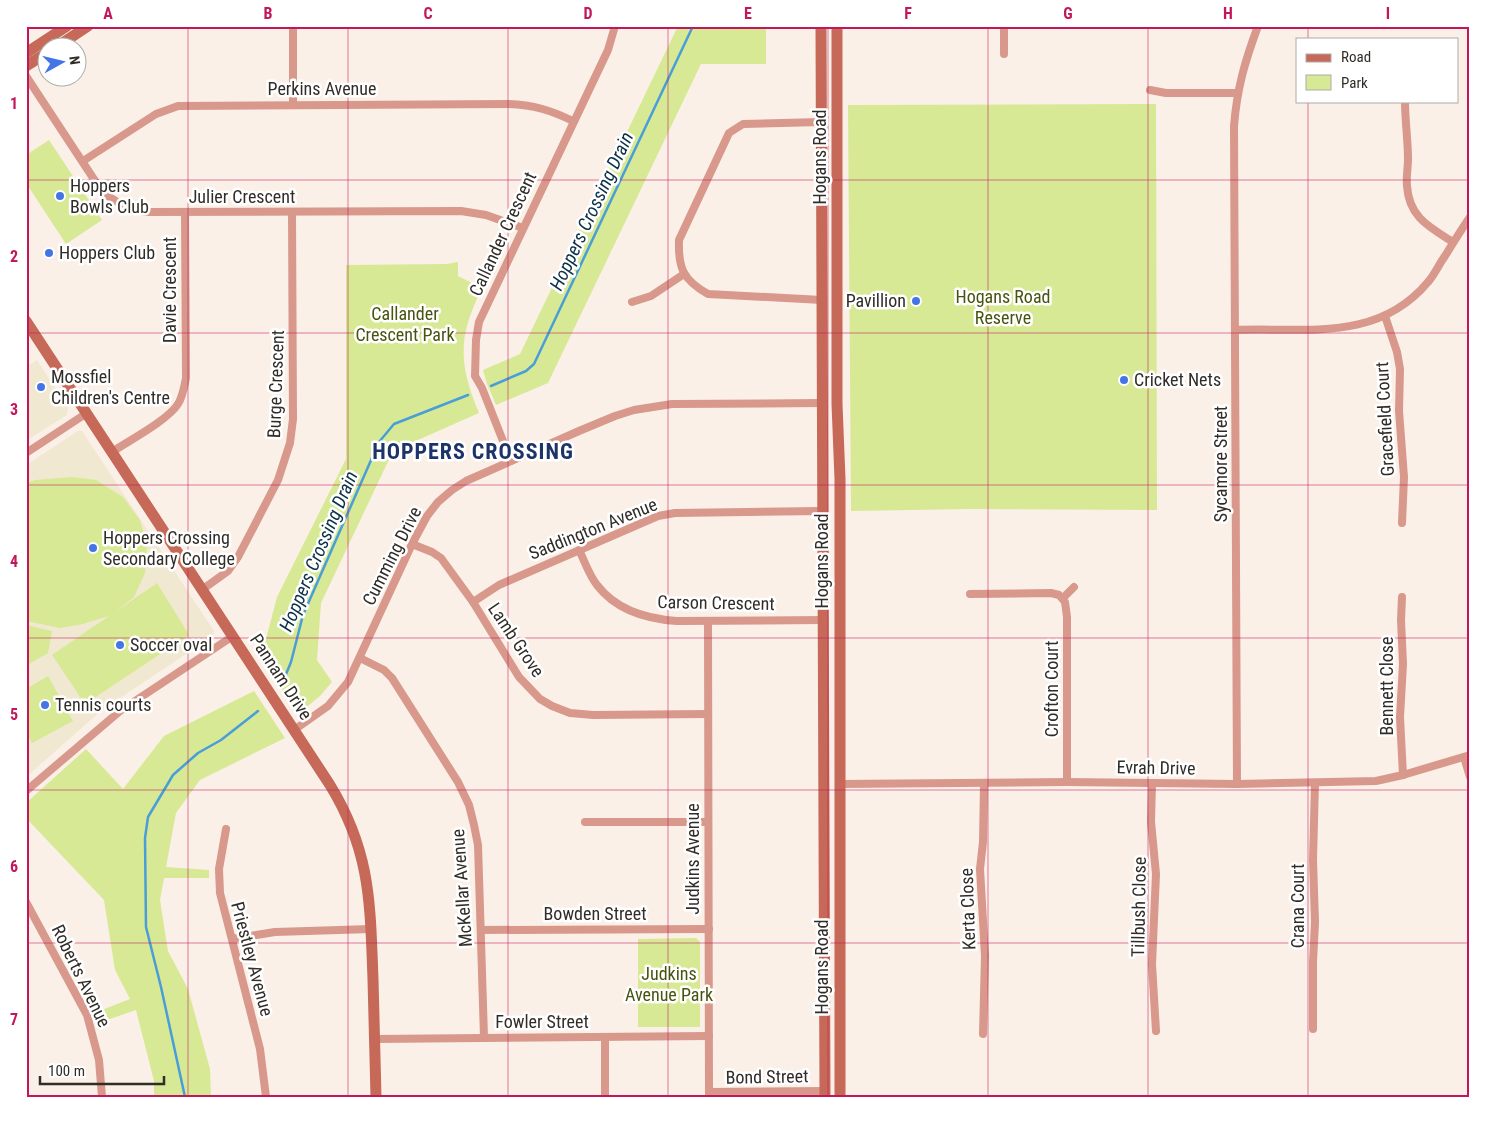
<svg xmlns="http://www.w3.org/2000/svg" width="1496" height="1123" viewBox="0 0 1496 1123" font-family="'Roboto Condensed',sans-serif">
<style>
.commercial{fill:#f1e8d2}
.green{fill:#d7e995}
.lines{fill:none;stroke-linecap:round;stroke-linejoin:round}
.stream{stroke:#499ed8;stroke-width:2.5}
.street{stroke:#d8988b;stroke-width:8}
.secondary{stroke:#c66958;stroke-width:11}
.grid{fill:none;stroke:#c2185b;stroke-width:1;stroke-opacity:0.55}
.poi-dot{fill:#4474e5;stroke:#fff;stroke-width:2}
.labels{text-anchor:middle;stroke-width:5;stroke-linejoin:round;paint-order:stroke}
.street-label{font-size:18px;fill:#302c28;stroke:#fff}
.poi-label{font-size:18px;fill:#302c28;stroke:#fff;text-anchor:start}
.park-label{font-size:18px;fill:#48530f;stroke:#fff}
.water-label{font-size:19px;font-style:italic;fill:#0b3048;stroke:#fff}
.district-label{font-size:22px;font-weight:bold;letter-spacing:1px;fill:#1d346b;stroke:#fff}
.neatline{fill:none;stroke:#c2185b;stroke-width:2}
.grid-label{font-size:16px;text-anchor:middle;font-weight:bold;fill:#c2185b}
</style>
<rect width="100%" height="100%" fill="#fbf0e7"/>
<g class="commercial">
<polygon points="37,360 68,408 67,415 26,441 26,367"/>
<polygon points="78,431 82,431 214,631 213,636 102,710 26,777 26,465"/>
</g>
<g class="green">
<polygon points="678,26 766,26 766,64 701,64 548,383 496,405 487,384 483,370 520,354"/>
<polygon points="1156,104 1157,510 970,509 851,511 848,105"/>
<polygon points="49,140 102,220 66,244 26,183 26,155"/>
<path d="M458 262V276L482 288C458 337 458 362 479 413L393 451 321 603 317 660 332 682 320 696 303 710 294 708 261 658 277 597 346 459V265L447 264Z"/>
<polygon points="72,477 96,480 123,497 140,520 147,546 145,573 134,597 115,612 157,583 189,635 85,704 52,655 109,616 83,624 60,628 26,621 26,483 35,480"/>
<polygon points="26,625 52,631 48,653 29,664 28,670 26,670"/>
<polygon points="48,676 73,721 32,743 26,732 26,689"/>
<polygon points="254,691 285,738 200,780 176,813 166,867 209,870 209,878 164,878 160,900 168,951 188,989 210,1069 211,1097 154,1097 154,1081 136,1010 98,1023 94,1013 130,999 115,970 104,900 26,818 26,803 86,749 123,789 164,736"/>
<polygon points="696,938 700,942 700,1027 638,1027 638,939"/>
</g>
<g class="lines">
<g class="stream">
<polyline points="491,386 526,371 534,364 693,26"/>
<polyline points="282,684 291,662 303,615 379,442 394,424 468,395"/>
<polyline points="185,1097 161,987 146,927 145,838 148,817 173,775 198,753 221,740 258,711"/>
</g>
<g class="street">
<polyline points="1004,26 1004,54"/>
<path d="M26 76 101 190C114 202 128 209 146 212L461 211 486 215 523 228"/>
<polyline points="1150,90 1166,93 1237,93"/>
<path d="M1405 101C1405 121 1408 140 1408 159 1408 168 1406 177 1407 186 1409 217 1429 227 1453 242"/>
<polyline points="293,104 293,26"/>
<path d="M821 122 743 124 729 133 679 240C678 268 683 280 708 294L822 300"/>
<path d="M83 161 156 114 178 106 508 104C534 105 550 110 573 121"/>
<polyline points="632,302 651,296 684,274"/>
<polyline points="1385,316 1397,352 1400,369 1399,411 1404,477 1402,523"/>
<path d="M1235 330C1305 327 1377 343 1428 282 1435 274 1439 264 1445 256 1453 243 1461 230 1470 217"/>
<path d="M112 452C130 440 168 420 178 404 183 396 184 387 186 378L185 212"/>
<polyline points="26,453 87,413"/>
<polyline points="511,461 482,388 475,376 476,340 479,322 608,50 615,26"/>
<polyline points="412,544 432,552 441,558 473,602 519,677 540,699 552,706 570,713 593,715 707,714"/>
<path d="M579 550C585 562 589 575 597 585 616 610 647 619 677 621L823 620"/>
<polyline points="203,589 228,571 238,557 278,480 290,443 293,419 292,212"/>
<polyline points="970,594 1051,593 1059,595 1065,602 1067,617 1067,782"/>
<polyline points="1402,597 1401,620 1403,664 1400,717 1403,775"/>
<polyline points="1063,598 1074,587"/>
<polyline points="473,602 499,585 658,516 675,513 822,511"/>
<polyline points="708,621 709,1097"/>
<polyline points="360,658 384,670 392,678 458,782 469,805 474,825 478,845 484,1037"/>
<polyline points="294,730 328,706 348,682 412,544 427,516 438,502 452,490 466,481 579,431 615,416 634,410 672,404 822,403"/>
<polyline points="1464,757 1470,777"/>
<polyline points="1152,783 1151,822 1156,874 1152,964 1156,1031"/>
<polyline points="839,784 1067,782 1237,784 1376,781 1403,775 1470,755"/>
<path d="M1237 784 1234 126C1237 88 1245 61 1258 26"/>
<polyline points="26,791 120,711 233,636"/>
<polyline points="585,822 708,822"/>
<polyline points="226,829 219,869 220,893 260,1049 266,1097"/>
<polyline points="26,902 87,1015 99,1060 102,1097"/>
<polyline points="481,930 709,929"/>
<polyline points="232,939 275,932 371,929"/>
<polyline points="1313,1029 1313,962 1315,922 1313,860 1315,783"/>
<polyline points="983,1034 985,956 980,869 983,842 984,784"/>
<polyline points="374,1039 709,1036"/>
<polyline points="709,1092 825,1091"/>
<polyline points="605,1097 605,1037"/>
</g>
<g class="secondary">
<polyline points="821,26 825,1097"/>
<polyline points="837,26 837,404 840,479 840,1097"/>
<polyline points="55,48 88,26"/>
<polyline points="26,53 67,26"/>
<polyline points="26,66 48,52"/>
<path d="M26 321 330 785C371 852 370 903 373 979 374 1018 375 1057 376 1097"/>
</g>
</g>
<path class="grid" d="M188 26V1097M348 26V1097M508 26V1097M668 26V1097M828 26V1097M988 26V1097M1148 26V1097M1308 26V39M1308 101V1097M26 180H1470M26 333H1470M26 485H1470M26 638H1470M26 790H1470M26 943H1470"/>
<g class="poi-dot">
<circle cx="60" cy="196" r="5"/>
<circle cx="49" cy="253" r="5"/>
<circle cx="916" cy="301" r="5"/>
<circle cx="1124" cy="380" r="5"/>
<circle cx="41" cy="387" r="5"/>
<circle cx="93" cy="548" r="5"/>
<circle cx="120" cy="645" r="5"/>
<circle cx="45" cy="705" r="5"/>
</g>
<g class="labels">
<g class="street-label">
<text x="322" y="95">Perkins Avenue</text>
<text transform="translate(820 157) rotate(-90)" y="6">Hogans Road</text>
<text x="242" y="203">Julier Crescent</text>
<text transform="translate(503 234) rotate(-65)" y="6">Callander Crescent</text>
<text transform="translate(170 290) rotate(-90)" y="6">Davie Crescent</text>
<text transform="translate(276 384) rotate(-88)" y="6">Burge Crescent</text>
<text transform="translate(1385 419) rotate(-93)" y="6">Gracefield Court</text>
<text transform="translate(1221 464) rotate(-90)" y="6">Sycamore Street</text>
<text transform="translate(593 529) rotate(-22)" y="6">Saddington Avenue</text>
<text transform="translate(392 556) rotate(-63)" y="6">Cumming Drive</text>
<text transform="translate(822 561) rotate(-90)" y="6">Hogans Road</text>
<text transform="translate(716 603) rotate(1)" y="6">Carson Crescent</text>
<text transform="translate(516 640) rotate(56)" y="6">Lamb Grove</text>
<text transform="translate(281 677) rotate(57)" y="6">Pannam Drive</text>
<text transform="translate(1387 686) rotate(-90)" y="6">Bennett Close</text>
<text transform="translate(1052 689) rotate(-90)" y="6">Crofton Court</text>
<text transform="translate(1156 768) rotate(1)" y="6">Evrah Drive</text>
<text transform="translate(693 859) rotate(-90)" y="6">Judkins Avenue</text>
<text transform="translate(462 888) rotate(-94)" y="6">McKellar Avenue</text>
<text transform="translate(1298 906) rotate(-90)" y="6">Crana Court</text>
<text transform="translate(1139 907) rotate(-89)" y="6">Tillbush Close</text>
<text transform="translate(968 909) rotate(-92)" y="6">Kerta Close</text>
<text x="595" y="920">Bowden Street</text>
<text transform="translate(252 959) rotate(75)" y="6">Priestley Avenue</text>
<text transform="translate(822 967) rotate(-90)" y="6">Hogans Road</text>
<text transform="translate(81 976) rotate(64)" y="6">Roberts Avenue</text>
<text x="542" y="1028">Fowler Street</text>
<text transform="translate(767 1077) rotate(-1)" y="6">Bond Street</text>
</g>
<g class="poi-label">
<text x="70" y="192">Hoppers<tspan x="70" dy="21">Bowls Club</tspan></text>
<text x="59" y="259">Hoppers Club</text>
<text x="906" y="307" text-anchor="end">Pavillion</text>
<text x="51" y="383">Mossfiel<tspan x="51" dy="21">Children's Centre</tspan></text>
<text x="1134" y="386">Cricket Nets</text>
<text x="103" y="544">Hoppers Crossing<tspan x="103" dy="21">Secondary College</tspan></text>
<text x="130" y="651">Soccer oval</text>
<text x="55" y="711">Tennis courts</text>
</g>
<g class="park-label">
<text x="1003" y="303">Hogans Road<tspan x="1003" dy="21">Reserve</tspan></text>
<text x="405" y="320">Callander<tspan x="405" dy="21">Crescent Park</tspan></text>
<text x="669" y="980">Judkins<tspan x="669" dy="21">Avenue Park</tspan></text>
</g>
<g class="water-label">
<text transform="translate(591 211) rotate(-65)" y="7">Hoppers Crossing Drain</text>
<text transform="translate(318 551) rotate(-67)" y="7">Hoppers Crossing Drain</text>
</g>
<g class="district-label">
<text x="473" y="459">HOPPERS CROSSING</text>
</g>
</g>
<rect width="1496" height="1123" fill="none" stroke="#ffffff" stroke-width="55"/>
<rect x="1296" y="38" width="162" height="65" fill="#ffffff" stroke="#acaba9"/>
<rect x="1306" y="54" width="25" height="8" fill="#c66958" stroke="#acaba9"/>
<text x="1341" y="62" font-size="15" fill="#302c28">Road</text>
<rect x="1306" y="75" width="25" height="15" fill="#d7e995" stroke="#acaba9"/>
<text x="1341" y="88" font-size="15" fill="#302c28">Park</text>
<g transform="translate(62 62) rotate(82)"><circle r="24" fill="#ffffff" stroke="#acaba9"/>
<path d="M0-4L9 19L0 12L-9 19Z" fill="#4474e5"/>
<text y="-8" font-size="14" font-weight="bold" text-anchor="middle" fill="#302c28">N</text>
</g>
<path d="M40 1076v8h124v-8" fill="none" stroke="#302c28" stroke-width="2.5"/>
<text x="48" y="1076" font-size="15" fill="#302c28" stroke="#ffffff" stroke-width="4" paint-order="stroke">100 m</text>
<rect x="28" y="28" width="1440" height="1068" class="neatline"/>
<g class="grid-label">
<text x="108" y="19">A</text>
<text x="268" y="19">B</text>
<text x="428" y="19">C</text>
<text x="588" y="19">D</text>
<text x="748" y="19">E</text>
<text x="908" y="19">F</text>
<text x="1068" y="19">G</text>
<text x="1228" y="19">H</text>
<text x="1388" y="19">I</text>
<text x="14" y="109">1</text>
<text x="14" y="262">2</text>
<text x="14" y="415">3</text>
<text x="14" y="567">4</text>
<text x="14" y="720">5</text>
<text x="14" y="872">6</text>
<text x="14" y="1025">7</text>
</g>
</svg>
